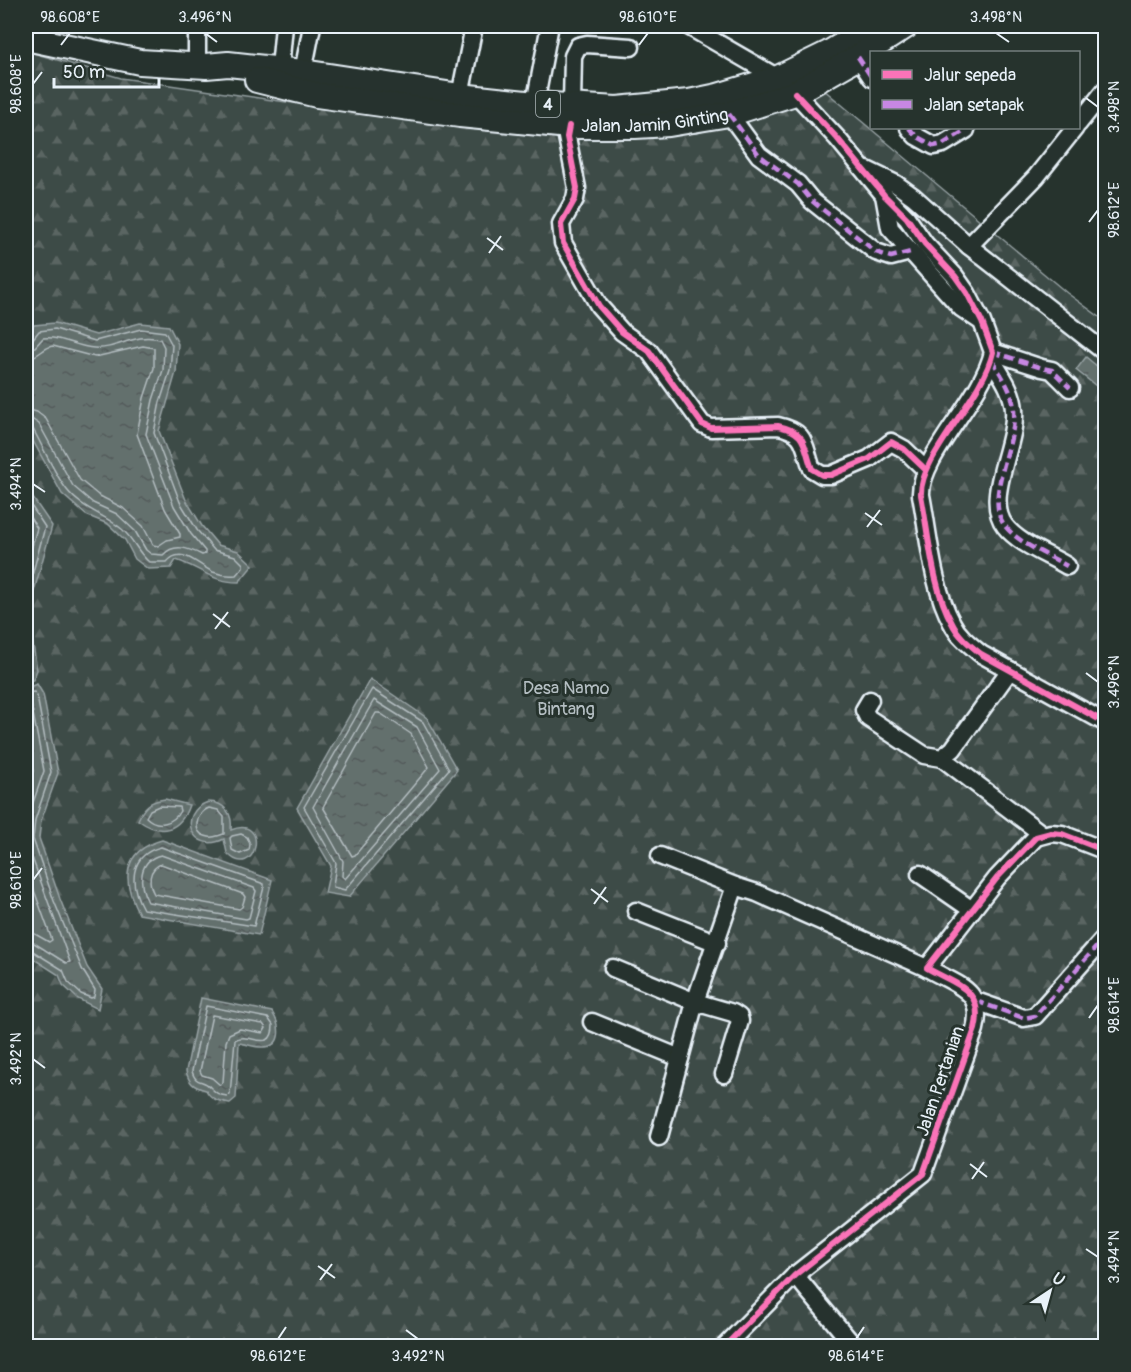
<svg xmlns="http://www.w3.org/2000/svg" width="1131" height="1372" viewBox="0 0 1131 1372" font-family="Pangolin,sans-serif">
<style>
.forest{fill:url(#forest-firs);stroke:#939ea0;stroke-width:1.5}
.water{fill:url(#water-ripples);stroke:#98a3a5;stroke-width:1.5}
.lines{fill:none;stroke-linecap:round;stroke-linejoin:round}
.shore{stroke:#b3bdc0;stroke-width:1.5}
.minor-casing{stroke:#e8f1f8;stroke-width:21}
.highway-casing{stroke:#e8f1f8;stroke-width:28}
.minor{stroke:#26332d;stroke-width:16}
.highway{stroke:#26332d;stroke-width:24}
.quiet{stroke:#c787e3;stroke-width:4.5;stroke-dasharray:9 4.5;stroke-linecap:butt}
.cycleway-casing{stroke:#26332d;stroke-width:10}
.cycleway{stroke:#fb73b8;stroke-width:6}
.ticks{fill:none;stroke:#e8f1f8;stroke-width:2}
.labels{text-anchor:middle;stroke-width:6;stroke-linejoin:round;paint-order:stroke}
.shield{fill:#26332d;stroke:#aeb8bb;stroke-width:1.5}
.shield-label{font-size:16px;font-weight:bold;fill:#e8f1f8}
.street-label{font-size:18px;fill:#e8f1f8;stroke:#26332d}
.park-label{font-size:18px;fill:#b5bfc3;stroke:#26332d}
.neatline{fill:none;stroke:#e8f1f8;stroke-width:2}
.ticks-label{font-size:15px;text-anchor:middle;fill:#e8f1f8}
</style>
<defs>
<pattern id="forest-firs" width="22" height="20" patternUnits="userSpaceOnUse" patternTransform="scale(1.5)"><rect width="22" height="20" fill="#3e4b47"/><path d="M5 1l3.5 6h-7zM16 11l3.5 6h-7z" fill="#5a6562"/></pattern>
<pattern id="water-ripples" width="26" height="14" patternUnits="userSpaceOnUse" patternTransform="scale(1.5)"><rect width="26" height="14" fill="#636f6d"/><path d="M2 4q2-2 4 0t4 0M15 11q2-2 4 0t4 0" fill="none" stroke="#535a5a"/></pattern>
</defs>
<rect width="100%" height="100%" fill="#26332d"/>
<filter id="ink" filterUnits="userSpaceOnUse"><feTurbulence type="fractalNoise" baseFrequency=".0167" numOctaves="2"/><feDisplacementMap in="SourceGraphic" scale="12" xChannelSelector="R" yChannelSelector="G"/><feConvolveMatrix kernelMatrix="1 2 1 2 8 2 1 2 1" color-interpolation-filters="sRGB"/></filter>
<g filter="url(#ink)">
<polygon class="forest" points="26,51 121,78 307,105 533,133 698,133 791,100 811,79 1067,293 1105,321 1105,1346 26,1346"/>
<g class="water">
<path d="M55 323 96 335 140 323 169 326 178 344 176 372 159 431 186 500 202 526 218 545 238 551 253 565 239 582C210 582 202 568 176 560L171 568 148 569 135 559 125 540 108 524 86 515 62 494 26 428V339L34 325Z"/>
<polygon points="1086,357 1105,373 1105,393 1076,370"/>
<polygon points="26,488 52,526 28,613 37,670 33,680 26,682"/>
<polygon points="370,679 427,718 457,770 349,897 325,893 331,866 297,808"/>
<polygon points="37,684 43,694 58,773 41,821 39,838 60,899 87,967 102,989 98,1009 78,999 63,985 59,975 26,954 26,688"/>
<path d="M165 799 189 805C180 832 160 836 138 820 144 806 150 801 165 799Z"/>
<path d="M208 802C225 802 233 814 231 830 271 814 256 884 227 853L224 839C193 855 175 814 208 802Z"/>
<path d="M162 840 272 880 259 935 139 914C122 882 121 851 162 840Z"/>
<path d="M201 998 272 1012C280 1024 284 1046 264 1047 257 1048 247 1044 239 1043L236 1098 230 1103C219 1101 211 1100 206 1090 193 1087 189 1083 186 1071Z"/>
</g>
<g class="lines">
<g class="shore">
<path d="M26 341 32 340 39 331 55 329 95 341 141 329 165 332 172 345 170 371 160 402 154 433 180 502 197 530 214 550 235 556 243 564V567L236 575C228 576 221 575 213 572 197 565 182 545 167 562H149C138 553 134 540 123 530 106 515 82 509 67 490 55 475 43 447 33 429L26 426"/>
<path d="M26 349 35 347 43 338C62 336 76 347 94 348 118 350 134 332 160 339L164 347 163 370 153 400 146 434 174 506 191 534 205 551V554L202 555C188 548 174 543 163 555L151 554 146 550 135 531 117 514 93 503 73 486 39 424 33 420 26 418"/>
<path d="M26 358C39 358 43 347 53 346L95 357 143 346 154 348V368L144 398 137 434 165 509 180 534V537L167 540 158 546 153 545 143 526 123 508 98 495 80 480 46 419 37 412 26 409"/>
<polyline points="26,498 45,527 26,598"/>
<polyline points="26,512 37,528 26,568"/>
<polygon points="372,689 423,722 449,769 345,890 333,887 336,863 304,807"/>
<polyline points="26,693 34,692 37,696 51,772 35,820 33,839 54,901 82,969 95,990 94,997 91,998 81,994 68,982 63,970 31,950 26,949"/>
<polygon points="374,700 417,727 440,769 345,879 342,876 343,861 313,807"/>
<polyline points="26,701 31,703 44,771 28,817 26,834"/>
<polygon points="376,713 380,713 411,734 429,767 355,855 352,856 323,807"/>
<polyline points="26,722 34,771 26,796"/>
<path d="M159 806 179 807 180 811C173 824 157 828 146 817L150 810Z"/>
<path d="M209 808 218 810 224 817V834C219 835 214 838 209 837 191 835 195 813 209 808Z"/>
<polygon points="241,834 247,837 250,844 249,850 240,854 232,850 230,838 232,836"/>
<polyline points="26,841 70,962 66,963 34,943 26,942"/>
<path d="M161 847 264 884V887L254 926 143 909C129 884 129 855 161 847Z"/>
<path d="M161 855 254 888 256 891 249 918 246 919 148 902C138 884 138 860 161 855Z"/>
<path d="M161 864 243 894 245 897 242 907 239 909 154 894C148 883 148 869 161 864Z"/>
<polyline points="26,868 52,940 49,942 35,934 26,933"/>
<path d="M206 1006 268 1018 273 1025C273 1055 248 1031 235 1040L230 1094 227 1096C218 1095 216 1093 210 1087 203 1078 196 1086 192 1071Z"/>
<polygon points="212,1015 263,1024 266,1028 263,1033 240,1029 229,1034 226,1042 223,1082 220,1085 212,1078 202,1075 200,1071"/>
</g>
<g class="minor-casing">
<g id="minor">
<polyline points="195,26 197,28 197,66"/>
<polyline points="688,26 778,78"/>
<polyline points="858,57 872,78"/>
<polyline points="303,72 312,26"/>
<polyline points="279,78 284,26"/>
<path d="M795 93 837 138 884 195 907 218 925 244 955 276 967 293 982 322 993 352C983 398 919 457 921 495 929 536 932 587 952 623 958 636 970 645 981 654L1106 723"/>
<polyline points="460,96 474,26"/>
<polyline points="535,104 549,30"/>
<polyline points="572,105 573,56 578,46 587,44 631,47"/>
<polyline points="729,114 759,155 798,184 812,201 876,252 891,257 910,252"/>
<polyline points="1078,124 1106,89"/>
<path d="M569 126 567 137 577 188 575 199 561 224 563 243 599 306 622 332 649 351 702 424 711 428 778 426C807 432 803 444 812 469L822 475H831L869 459 891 442 904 449 926 470"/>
<polyline points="909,128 916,136 934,146 943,144 966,130"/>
<polyline points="867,170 896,184 914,197 969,246 1106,353"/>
<polyline points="884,195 890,228 961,308 979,320"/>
<polyline points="969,246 1036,177 1075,128"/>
<polyline points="993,352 1042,368 1052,370 1070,388"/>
<path d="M992 360C1001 375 1013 391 1014 410 1017 445 983 498 1005 526 1019 544 1047 554 1067 566"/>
<polyline points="870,700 864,710 868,718 924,755 942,758 953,749 1010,670"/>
<polyline points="942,758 1042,834"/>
<polyline points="660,856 735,886"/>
<polyline points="920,874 972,910"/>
<polyline points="636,911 717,943"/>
<polyline points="613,968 695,1002 733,1013 739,1017 740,1021 724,1074"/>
<polyline points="976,1001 1024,1018 1035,1016 1106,936"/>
<polyline points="592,1022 680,1058"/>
<polyline points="659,1137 695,1002 735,886 757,893 927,968"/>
<polyline points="795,1275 854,1346"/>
<path d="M725 1346 795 1275 923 1174 975 1029C985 989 956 985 927 968L997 878 1036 837 1051 833 1062 834 1106 851"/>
</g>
</g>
<g class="highway-casing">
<g id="highway">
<polyline points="26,38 140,62 206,66 228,64 303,72 460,96 535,104 617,109 689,102 718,96 778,78 829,53 874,26"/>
<path id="s1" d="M257 80 317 95 460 115 569 126H635L669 124 729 114 795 93 858 57 906 26"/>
</g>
</g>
<use href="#minor" class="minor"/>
<use href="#highway" class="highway"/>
<g class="quiet">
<polyline points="858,57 872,78"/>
<polyline points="729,114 759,155 798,184 812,201 876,252 891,257 910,252"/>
<polyline points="909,128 916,136 934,146 943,144 966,130"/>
<polyline points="993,352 1042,368 1052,370 1070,388"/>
<path d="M992 360C1001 375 1013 391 1014 410 1017 445 983 498 1005 526 1019 544 1047 554 1067 566"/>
<polyline points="976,1001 1024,1018 1035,1016 1106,936"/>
</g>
<g class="cycleway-casing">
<g id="cycleway">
<path d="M795 93 837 138 884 195 907 218 925 244 955 276 967 293 982 322 993 352C983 398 919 457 921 495 929 536 932 587 952 623 958 636 970 645 981 654L1106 723"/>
<path d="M569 126 567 137 577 188 575 199 561 224 563 243 599 306 622 332 649 351 702 424 711 428 778 426C807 432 803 444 812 469L822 475H831L869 459 891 442 904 449 926 470"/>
<path d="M725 1346 795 1275 923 1174 975 1029C985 989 956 985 927 968L997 878 1036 837 1051 833 1062 834 1106 851"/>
</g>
</g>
<use href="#cycleway" class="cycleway"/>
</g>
</g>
<path class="ticks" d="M205 33 217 42M996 33 1009 42M61 45 70 33M639 45 648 33M33 84 42 72M1086 98 1098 107M1089 222 1098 210M487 238 503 250M489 253 501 236M33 484 45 492M865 513 882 525M867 527 880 510M213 614 230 627M215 629 228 612M1086 673 1098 682M33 880 42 868M591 889 608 902M594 904 606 887M1089 1018 1098 1005M33 1059 45 1068M970 1164 987 1177M972 1179 984 1162M1086 1249 1098 1257M318 1266 335 1278M320 1280 332 1264M406 1330 418 1339M278 1339 286 1327M856 1339 864 1327"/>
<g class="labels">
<rect class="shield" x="536" y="91" width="24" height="26" rx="4.5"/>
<g class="shield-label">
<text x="548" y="110">4</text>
</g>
<g class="street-label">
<text dy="6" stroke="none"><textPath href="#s1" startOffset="402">Jalan Jamin Ginting</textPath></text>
<text transform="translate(940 1081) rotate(-71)" y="6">Jalan Pertanian</text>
</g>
<g class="park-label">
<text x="566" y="694">Desa Namo<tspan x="566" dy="21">Bintang</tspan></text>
</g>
</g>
<rect width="1131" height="1372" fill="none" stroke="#26332d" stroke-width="66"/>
<rect x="870" y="51" width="210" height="78" fill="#26332d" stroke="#747f7e" stroke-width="1.5"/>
<rect x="882" y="70" width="30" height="9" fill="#fb73b8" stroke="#747f7e" stroke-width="1.5"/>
<text x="924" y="81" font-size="18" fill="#e8f1f8">Jalur sepeda</text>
<rect x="882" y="100" width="30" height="9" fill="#c787e3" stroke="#747f7e" stroke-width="1.5"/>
<text x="924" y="111" font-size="18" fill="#e8f1f8">Jalan setapak</text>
<g transform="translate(1050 1291) rotate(36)" stroke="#26332d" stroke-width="4.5" paint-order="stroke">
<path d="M0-4.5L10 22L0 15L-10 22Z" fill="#e8f1f8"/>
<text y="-9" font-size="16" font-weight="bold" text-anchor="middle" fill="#e8f1f8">U</text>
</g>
<path d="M54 78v9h105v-9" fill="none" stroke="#e8f1f8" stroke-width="3"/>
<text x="63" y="78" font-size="18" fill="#e8f1f8" stroke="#26332d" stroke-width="4.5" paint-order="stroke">50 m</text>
<rect x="33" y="33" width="1065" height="1306" class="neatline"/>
<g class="ticks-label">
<text x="70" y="22">98.608°E</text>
<text x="205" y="22">3.496°N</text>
<text x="648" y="22">98.610°E</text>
<text x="996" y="22">3.498°N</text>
<text transform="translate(16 84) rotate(-90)" y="5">98.608°E</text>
<text transform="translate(1114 107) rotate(-90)" y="5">3.498°N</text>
<text transform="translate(1114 210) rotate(-90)" y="5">98.612°E</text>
<text transform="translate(16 484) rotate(-90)" y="5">3.494°N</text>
<text transform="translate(1114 682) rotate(-90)" y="5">3.496°N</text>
<text transform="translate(16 880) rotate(-90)" y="5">98.610°E</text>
<text transform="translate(1114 1005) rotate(-90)" y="5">98.614°E</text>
<text transform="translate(16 1059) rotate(-90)" y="5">3.492°N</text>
<text transform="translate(1114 1257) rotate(-90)" y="5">3.494°N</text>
<text x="278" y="1361">98.612°E</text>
<text x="418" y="1361">3.492°N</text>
<text x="856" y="1361">98.614°E</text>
</g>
</svg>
